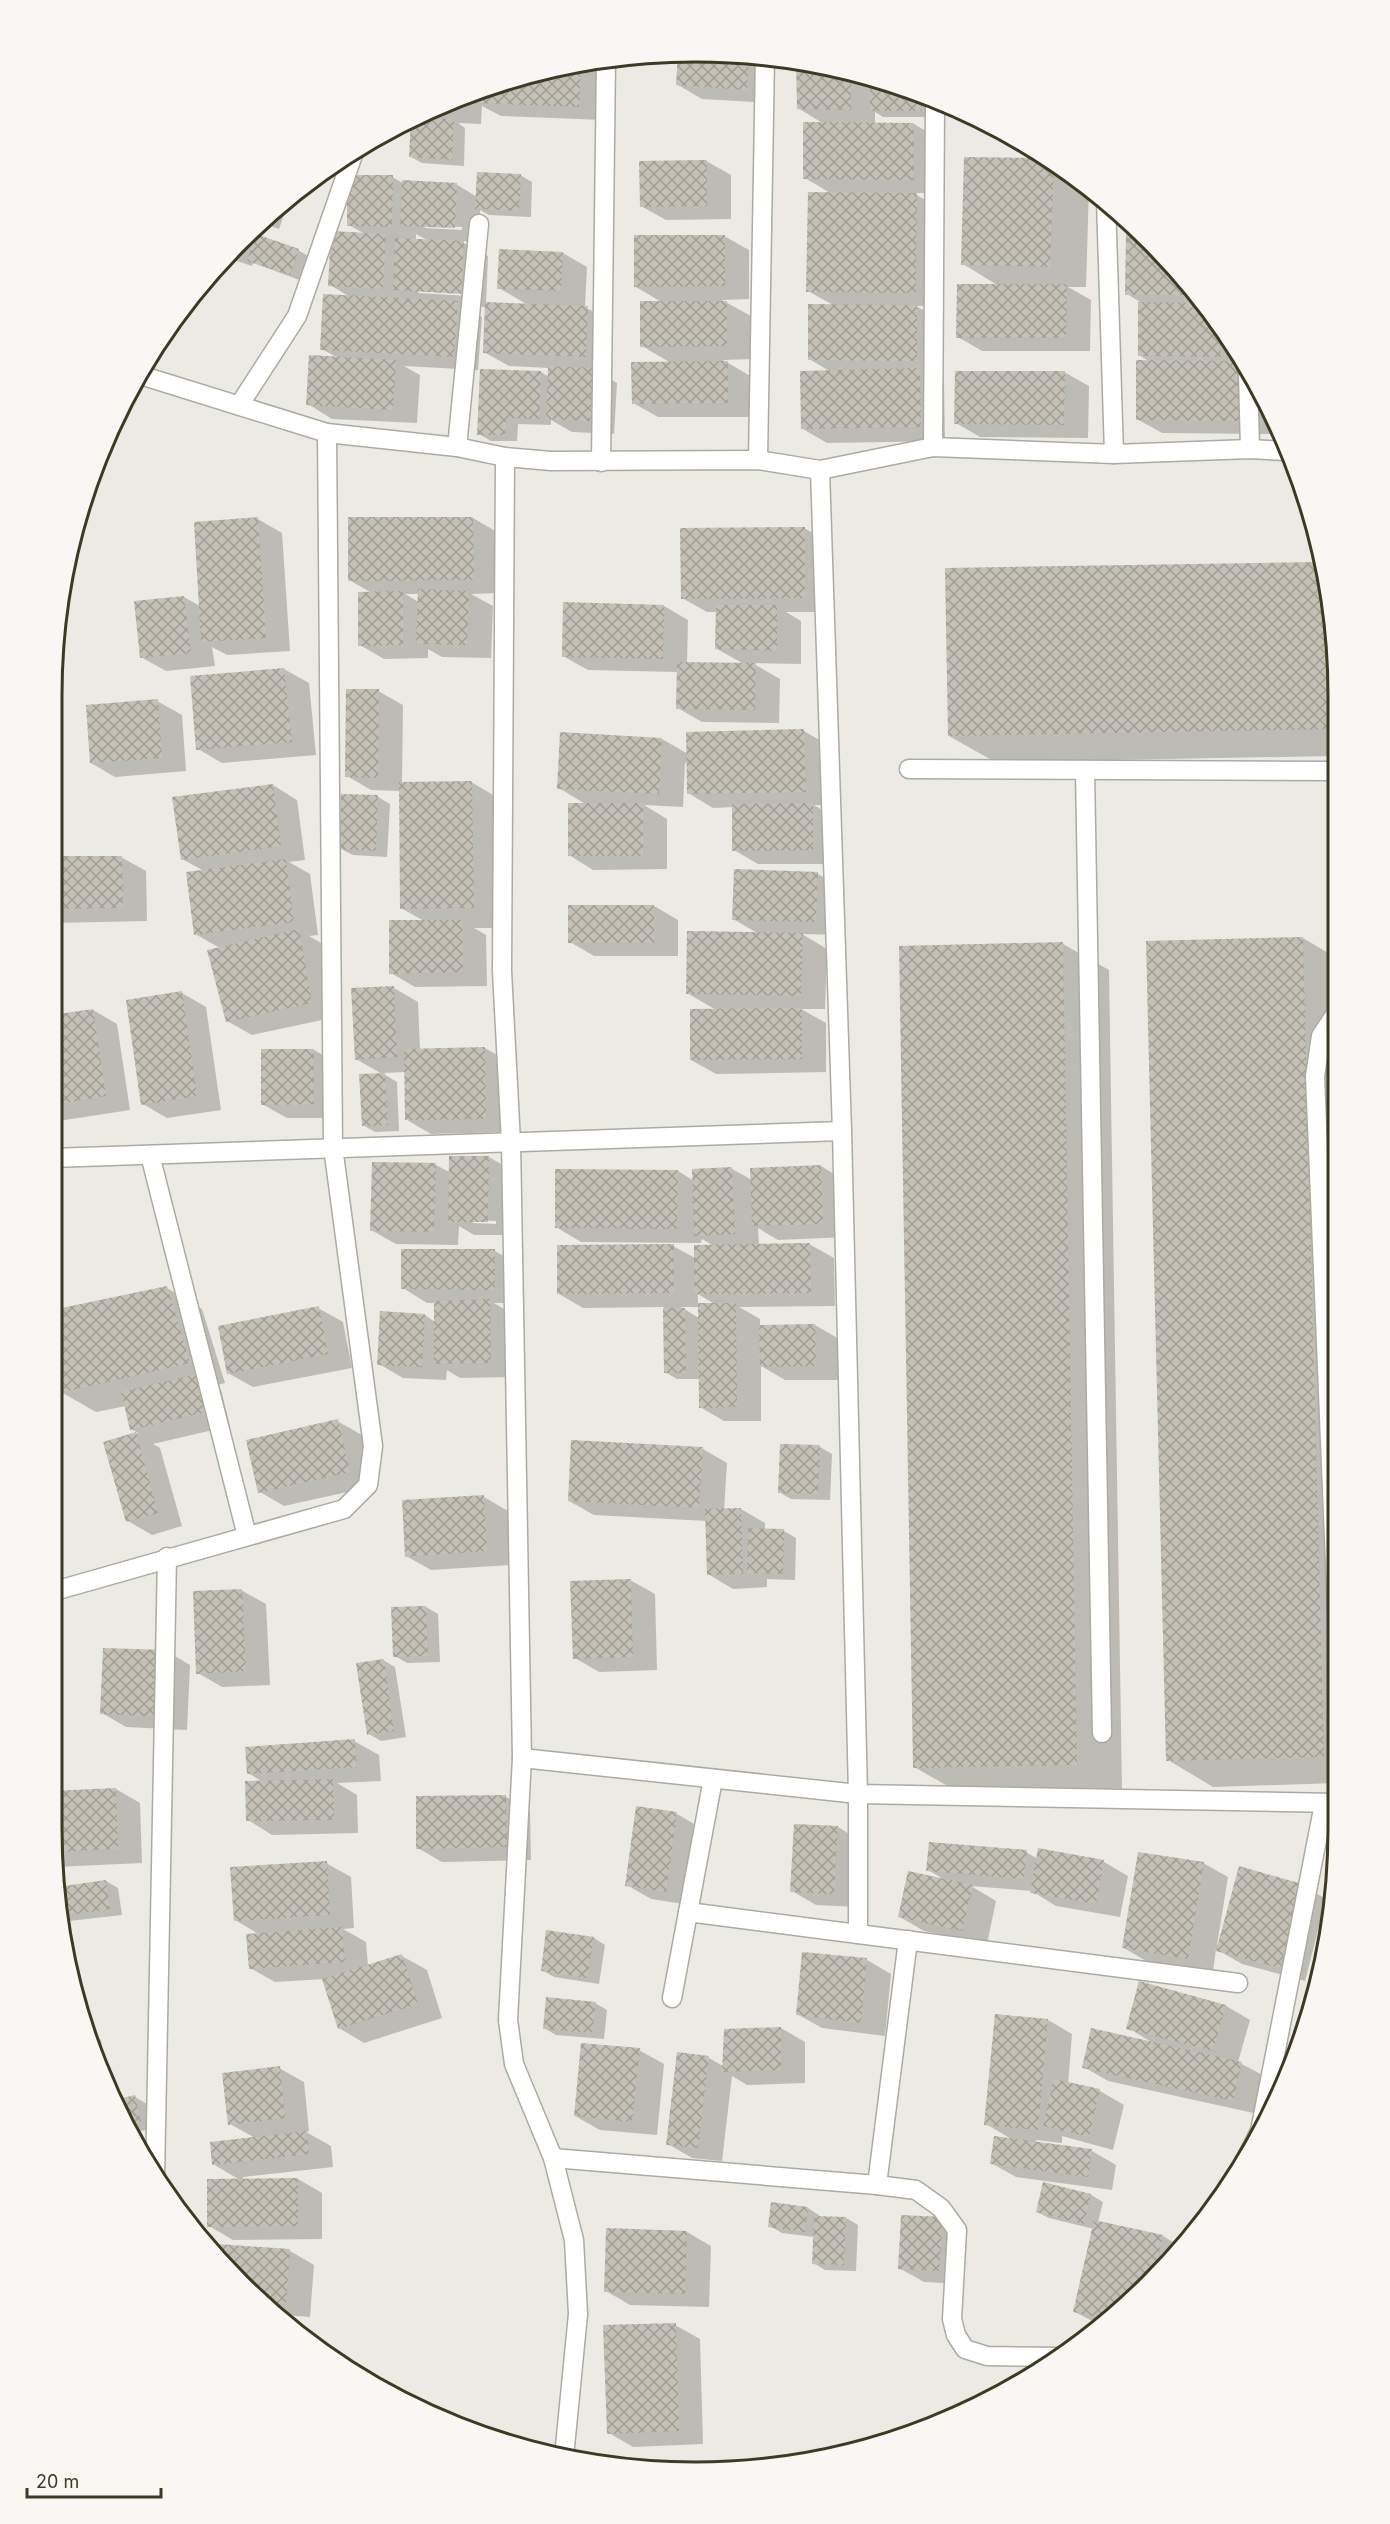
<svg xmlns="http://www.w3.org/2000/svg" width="1390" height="2524" viewBox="0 0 1390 2524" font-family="Inter,sans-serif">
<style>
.shadow{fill:#0003;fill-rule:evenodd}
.building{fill:url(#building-cross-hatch)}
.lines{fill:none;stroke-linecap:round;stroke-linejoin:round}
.service-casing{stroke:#adab9f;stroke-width:21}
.minor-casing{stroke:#adab9f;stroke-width:21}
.service{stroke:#fff;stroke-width:18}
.minor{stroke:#fff;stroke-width:18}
.rim{fill:none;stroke:#3d3a24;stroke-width:3}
</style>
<defs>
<pattern id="building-cross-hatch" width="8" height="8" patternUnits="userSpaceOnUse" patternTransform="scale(1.5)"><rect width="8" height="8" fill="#c4c0b6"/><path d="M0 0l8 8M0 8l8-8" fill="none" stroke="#a09d94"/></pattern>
</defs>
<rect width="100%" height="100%" fill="#eceae4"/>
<g class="shadow">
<polygon points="679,53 773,56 771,103 702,99 678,85"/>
<polygon points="798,61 875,79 875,84 892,84 887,82 902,85 933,99 933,117 883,117 875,112 875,124 914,124 938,138 938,193 913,193 941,209 940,306 916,306 941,320 927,374 944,384 945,441 827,443 803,429 831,372 809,359 833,305 808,291 832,194 805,178 824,124 798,108"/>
<polygon points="596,62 606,67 604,120 501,116 482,106 481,124 458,123 465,128 464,166 422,163 411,157 432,120 421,113 528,73"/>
<polygon points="1049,160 1089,189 1086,287 1068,287 1091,300 1090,351 982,351 958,337 999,286 963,264"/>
<polygon points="706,161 731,175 731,219 666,220 641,206"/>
<path d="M520 175 532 182 531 217 489 215 480 210 479 241H460L488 256 486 303 528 305 499 288 563 253 587 267 585 307 612 322 610 370 592 369 617 383 614 434 572 432 551 420V425L518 424 517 441H491L479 434 481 371 541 372 549 377V368L509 366 484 352 486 307 463 306 482 317 478 370 404 366 420 375 417 423 332 419 308 404 338 358 322 349 350 297 330 285 365 234 349 225 392 177 401 182 456 184 477 197ZM425 225 462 227V230L425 228ZM416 234 429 241H416ZM418 290 469 293V296L418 293Z"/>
<polygon points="290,197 279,229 261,223"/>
<polygon points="1127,235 1141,235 1230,337 1274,426 1274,434 1162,433 1137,419 1150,362 1139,355 1140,302 1127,294"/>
<polygon points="724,236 749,250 749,299 722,300 751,316 751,359 723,360 752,377 752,417 658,417 633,403 671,363 642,346 663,303 636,287"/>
<polygon points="245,238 254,243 298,250 310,257 302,281 253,263 252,266 225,257"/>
<polygon points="1064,372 1089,386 1088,438 980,437 956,423"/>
<path d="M473 518 497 532 498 593 471 594 493 606 491 658 442 657 428 649V658L384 659 360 645 372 593 349 580ZM405 594H419V602Z"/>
<polygon points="258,519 282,533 290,651 227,655 212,647 215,666 166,671 141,657 136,603 184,597 200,606"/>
<polygon points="804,528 829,542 829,612 786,612 801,621 801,664 752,663 780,679 779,723 702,722 678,708 678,672 588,670 563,656 664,606 688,620 687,664 744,664 717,649 717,612 707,612 682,598"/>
<polygon points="1322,563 1334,611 1334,756 995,762 949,736 947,570"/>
<polygon points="284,669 309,683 316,755 222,763 198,749"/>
<polygon points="378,691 403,705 402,783 471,782 507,803 509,928 474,928 486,935 487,986 415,987 391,973 424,921 401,908 400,791 371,790 347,776"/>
<polygon points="157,701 182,715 186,771 115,777 91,763"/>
<polygon points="804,731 828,745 830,805 814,805 837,819 837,864 758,864 734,850 734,807 713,808 688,793 688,763 685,763 683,807 644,805 667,819 667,869 593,870 569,855 587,805 559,788 662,739 688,754"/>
<polygon points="273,785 297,800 305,860 289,862 310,874 318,935 309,936 323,944 336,1017 252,1035 227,1021 220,948 195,934 204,871 182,859"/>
<polygon points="378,797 390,804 387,857 353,855 341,849"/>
<polygon points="121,857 146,871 147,921 52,923 52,858"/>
<polygon points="818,874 842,888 840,935 802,934 827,949 825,1009 801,1009 826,1023 826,1072 716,1074 691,1060 716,1010 687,993 759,934 733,919"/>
<polygon points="654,906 678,920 678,956 594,956 570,942"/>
<polygon points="1303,938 1335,957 1337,1783 1213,1787 1168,1760"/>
<polygon points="1063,944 1109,970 1122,1790 960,1793 914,1767 901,947"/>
<polygon points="394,988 418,1002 420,1050 485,1048 509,1062 510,1132 431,1134 407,1120 406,1072 382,1073 397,1082 399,1131 375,1132 363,1125 384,1075 356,1059"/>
<polygon points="182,993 206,1007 221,1110 167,1118 143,1104"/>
<polygon points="93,1010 117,1024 130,1110 52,1122 52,1017"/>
<polygon points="262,1050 314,1050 339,1064 338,1118 287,1118 262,1104"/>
<path d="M489 1157 513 1171 512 1235H474L459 1226 458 1245 396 1244 371 1230 436 1165 451 1173ZM473 1220 496 1221V1224L473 1223Z"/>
<path d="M821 1166 845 1181 847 1237 778 1240 758 1228 759 1245 809 1244 834 1258 835 1306 739 1307 760 1319V1327L815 1325 839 1339 840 1380H785L761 1366V1421H724L700 1407V1379H677L665 1372 664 1307 583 1308 559 1294 673 1246 695 1258 714 1246 702 1239 701 1243 581 1242 556 1227 678 1171 694 1181 732 1169 752 1180ZM698 1294 716 1305H698ZM681 1307H699V1318Z"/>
<polygon points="52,1200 59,1239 52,1241"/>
<polygon points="495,1251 519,1265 519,1303 494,1303 514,1315 515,1377 460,1378 447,1370 446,1380 403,1378 379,1364 425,1315 435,1322 435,1303 427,1303 403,1288"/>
<polygon points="167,1288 202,1309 225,1383 214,1386 221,1390 230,1426 153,1444 160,1448 182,1526 152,1535 128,1521 105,1443 138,1433 131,1429 126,1406 96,1412 61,1392 52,1345 52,1312"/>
<polygon points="318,1308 343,1322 352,1368 253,1387 228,1373"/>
<polygon points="337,1421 362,1435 374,1486 284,1506 260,1492"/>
<polygon points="820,1447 832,1454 830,1500 791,1499 779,1492"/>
<polygon points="703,1449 727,1463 724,1510 741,1509 765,1523 765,1530 784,1531 796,1538 795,1580 767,1579 767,1587 733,1589 708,1574 707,1521 594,1515 569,1501"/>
<polygon points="484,1497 508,1511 511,1565 431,1570 406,1556"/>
<polygon points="630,1580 655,1594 657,1670 599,1672 575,1658"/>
<polygon points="241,1590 266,1604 270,1685 222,1687 198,1673"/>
<polygon points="426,1607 438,1614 440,1662 407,1663 395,1656 393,1608"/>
<polygon points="166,1651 190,1665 187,1730 126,1727 102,1713"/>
<polygon points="383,1660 395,1667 406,1737 381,1741 369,1734"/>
<polygon points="354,1741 379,1755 381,1781 337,1783 357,1795 358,1833 272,1835 248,1820 263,1782 248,1773"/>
<polygon points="116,1789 140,1803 142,1863 55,1867 51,1792"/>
<polygon points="506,1797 530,1811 531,1860 442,1862 418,1848 417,1798"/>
<polygon points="677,1814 701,1828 690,1905 651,1899 627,1885"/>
<polygon points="838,1827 862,1842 858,1907 816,1905 792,1891"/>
<polygon points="1039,1850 1104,1862 1128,1876 1120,1917 1056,1906 1032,1891 971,1886 996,1901 987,1944 924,1931 900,1917 945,1880 928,1870 1026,1852 1038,1859"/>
<polygon points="326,1863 351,1877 354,1928 343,1929 366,1942 368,1966 402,1956 427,1970 442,2018 364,2043 339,2028 324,1979 275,1982 250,1968 260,1935 235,1920"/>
<polygon points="1203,1863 1228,1877 1217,1945 1302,1885 1326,1899 1305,1981 1242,1964 1216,1949 1213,1972 1148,1962 1124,1948"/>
<polygon points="106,1881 118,1888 122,1915 60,1922 57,1889"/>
<polygon points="61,1927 67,1930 67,1968 63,1954"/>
<polygon points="594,1938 605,1945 599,1984 554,1977 542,1970"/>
<polygon points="804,1953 867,1960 891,1974 885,2036 822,2028 797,2014"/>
<polygon points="1140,1983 1226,2006 1250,2020 1238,2062 1266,2077 1258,2114 1108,2081 1084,2067 1153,2043 1128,2028"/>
<polygon points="595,2003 607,2010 604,2039 556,2035 544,2028"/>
<polygon points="996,2016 1048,2020 1072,2034 1068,2084 1100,2091 1124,2105 1113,2150 1062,2136 1062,2143 1036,2140 1036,2143 1092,2151 1116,2165 1112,2190 1016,2177 991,2163 1013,2140 986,2124"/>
<polygon points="781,2028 805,2042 805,2083 747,2085 732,2076 722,2161 692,2158 668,2144 709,2058 723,2066"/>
<polygon points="85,2033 89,2033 101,2040 105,2071 101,2072"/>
<polygon points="639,2050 664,2064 657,2135 600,2130 575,2116"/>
<polygon points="279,2068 304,2082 309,2131 306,2132 331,2146 333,2167 243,2177 243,2180 298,2179 322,2193 322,2239 233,2240 209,2226 240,2180 213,2164 255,2138 230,2124"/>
<polygon points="135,2097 147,2104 152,2129 129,2133 115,2101"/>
<polygon points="1044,2184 1091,2195 1103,2202 1098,2222 1163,2236 1181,2247 1120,2313 1102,2326 1075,2312 1094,2229 1049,2218 1037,2212"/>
<polygon points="808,2208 819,2215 819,2218 846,2218 858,2225 856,2271 825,2270 813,2263 814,2237 782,2233 770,2226"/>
<polygon points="942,2218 967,2232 964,2284 924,2282 899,2268"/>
<polygon points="687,2232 711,2246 709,2307 630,2305 606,2291"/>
<polygon points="206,2244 290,2251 314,2265 310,2317 272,2314"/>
<polygon points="675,2325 700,2339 703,2444 633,2447 609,2433"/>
</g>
<g class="building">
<polygon points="678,53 749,56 747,90 676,85"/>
<polygon points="796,61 851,73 851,110 797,109"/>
<polygon points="581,64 579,107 475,103 475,93 528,73"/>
<polygon points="870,83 892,83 922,94 922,111 870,111"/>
<polygon points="458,99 457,111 430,110"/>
<polygon points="411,118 454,119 452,160 409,157"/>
<polygon points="803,122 914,123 914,180 803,179"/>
<polygon points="964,157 1046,158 1054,164 1050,267 961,265"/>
<polygon points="707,160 707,206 640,207 639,161"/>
<polygon points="477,172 521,174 519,211 475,209"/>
<polygon points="347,175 393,175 392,227 347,226"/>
<polygon points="402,180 457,183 455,228 400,226"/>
<polygon points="808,192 917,193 916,293 806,292"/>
<polygon points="1124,215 1132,225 1123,225"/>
<polygon points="331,231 386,234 383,289 328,286"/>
<polygon points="1126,233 1139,233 1194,295 1125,295"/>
<polygon points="256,234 299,249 290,275 247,261"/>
<polygon points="249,235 240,261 226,256 246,238"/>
<polygon points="634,235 725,235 725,286 634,287"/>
<polygon points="395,238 464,241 461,294 393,290"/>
<polygon points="499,249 563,252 561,291 497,289"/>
<polygon points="957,284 1067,284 1066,338 956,338"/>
<polygon points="323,294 458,301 454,357 320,350"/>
<polygon points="640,301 727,301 727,346 640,347"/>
<polygon points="485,302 588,306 586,357 483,353"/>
<polygon points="1138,302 1200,303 1221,326 1221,357 1138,356"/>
<polygon points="808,304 917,305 917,361 808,360"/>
<polygon points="309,355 396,360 393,410 306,405"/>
<polygon points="1136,360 1242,361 1250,377 1250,421 1136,420"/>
<polygon points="728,361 728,403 632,404 631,362"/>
<polygon points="548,366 593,368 590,421 546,419"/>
<polygon points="920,368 921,427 801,429 800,371"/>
<polygon points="480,369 541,371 539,419 506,418 505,435 477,435"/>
<polygon points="955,371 1065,371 1064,425 954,424"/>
<polygon points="258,517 266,638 201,642 194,522"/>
<polygon points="348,517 473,517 474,580 348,581"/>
<polygon points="805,527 805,598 681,599 680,528"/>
<polygon points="1322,562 1334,611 1334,729 948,736 945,568"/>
<polygon points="418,589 469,591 467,645 416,644"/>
<polygon points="403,591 403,645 358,646 358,592"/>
<polygon points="184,596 191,653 140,658 134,601"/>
<polygon points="563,602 664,605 663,659 562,657"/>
<polygon points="716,605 777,605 777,651 715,649"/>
<polygon points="677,662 756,663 755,710 676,709"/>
<polygon points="284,668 292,742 196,750 190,676"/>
<polygon points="346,689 379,689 378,778 345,777"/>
<polygon points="158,699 162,758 90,763 86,705"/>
<polygon points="804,729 806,792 687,794 686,732"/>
<polygon points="560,732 662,738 659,794 557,789"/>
<polygon points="472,781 474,908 400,909 399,782"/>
<polygon points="273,784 281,846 181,860 172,797"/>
<polygon points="341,794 378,795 376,851 339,849"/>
<rect x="568" y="803" width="75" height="53"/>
<polygon points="813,803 813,850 732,851 732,804"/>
<polygon points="52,856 122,856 123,908 52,909"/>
<polygon points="286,859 294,922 194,935 186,872"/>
<polygon points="734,869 818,872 816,922 732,920"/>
<rect x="568" y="905" width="86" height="38"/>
<polygon points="389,920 462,920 463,972 389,974"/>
<polygon points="299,929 312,1003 226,1022 207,950"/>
<polygon points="687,931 803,933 801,996 686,994"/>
<polygon points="1303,937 1324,1757 1166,1761 1146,941"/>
<polygon points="1063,942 1077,1765 913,1768 899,946"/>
<polygon points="394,986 397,1057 355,1060 351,988"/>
<polygon points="182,991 197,1096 141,1105 126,1000"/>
<polygon points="802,1008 802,1059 690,1060 690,1009"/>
<polygon points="93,1009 106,1096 52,1105 52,1015"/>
<polygon points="485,1047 486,1119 405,1120 404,1049"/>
<polygon points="261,1049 314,1049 314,1104 261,1105"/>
<polygon points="385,1073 388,1125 362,1126 359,1074"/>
<polygon points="449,1156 489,1156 488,1222 448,1222"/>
<polygon points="372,1162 436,1163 434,1232 370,1231"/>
<polygon points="821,1165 823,1224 752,1226 750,1168"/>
<polygon points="732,1167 735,1234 694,1236 692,1169"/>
<polygon points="555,1169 678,1170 677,1229 555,1228"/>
<polygon points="810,1243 811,1293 694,1294 694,1245"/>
<polygon points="674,1244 674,1293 557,1294 557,1245"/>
<polygon points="401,1249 495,1249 495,1290 401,1289"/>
<polygon points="167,1286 190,1363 59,1393 52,1353 52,1310"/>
<polygon points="490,1299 491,1363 434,1364 434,1301"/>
<polygon points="698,1303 736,1303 737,1407 699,1408"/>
<polygon points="319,1306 328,1354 227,1374 218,1326"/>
<polygon points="663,1308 685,1308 686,1373 664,1373"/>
<polygon points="380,1311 425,1314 422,1367 377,1365"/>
<polygon points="815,1324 816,1366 760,1367 759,1325"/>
<polygon points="197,1374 206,1412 130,1430 121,1392"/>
<polygon points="338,1419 350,1472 258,1493 246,1440"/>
<polygon points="136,1432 158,1513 126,1522 103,1442"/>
<polygon points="571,1440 703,1447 699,1508 568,1501"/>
<polygon points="780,1444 820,1445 818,1494 778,1493"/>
<polygon points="484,1495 487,1551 405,1557 402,1500"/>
<polygon points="741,1508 743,1574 707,1575 705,1509"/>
<polygon points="748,1528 784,1529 783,1574 747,1573"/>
<polygon points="631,1579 633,1657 573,1659 570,1581"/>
<polygon points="242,1589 246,1671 196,1674 193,1591"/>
<polygon points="426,1606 428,1656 393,1657 391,1607"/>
<polygon points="103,1648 166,1650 163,1717 100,1714"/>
<polygon points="384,1659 394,1731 367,1735 356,1663"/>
<polygon points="355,1739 357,1767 247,1774 245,1747"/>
<polygon points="333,1779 334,1820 246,1821 245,1781"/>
<polygon points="116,1788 118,1849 53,1852 51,1791"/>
<polygon points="506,1795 507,1847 416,1849 416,1796"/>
<polygon points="636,1806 677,1812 666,1892 625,1886"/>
<polygon points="794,1824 838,1826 834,1894 790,1892"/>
<polygon points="929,1842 1027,1850 1024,1879 926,1871"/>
<polygon points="1038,1848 1104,1860 1096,1904 1030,1893"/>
<polygon points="1138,1852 1204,1862 1188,1959 1122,1948"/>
<polygon points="327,1861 330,1915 234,1921 230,1867"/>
<polygon points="1239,1866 1302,1884 1280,1968 1216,1951"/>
<polygon points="908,1871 973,1885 962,1931 898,1917"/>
<polygon points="106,1880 110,1909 60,1916 57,1887"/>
<polygon points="342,1927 345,1962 249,1969 246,1934"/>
<polygon points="546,1930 594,1937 587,1978 541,1971"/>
<polygon points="802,1952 867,1958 861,2023 796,2015"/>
<polygon points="402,1954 418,2004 338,2029 322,1979"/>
<polygon points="1139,1981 1226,2005 1213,2051 1126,2029"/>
<polygon points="546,1997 596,2002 592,2033 543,2029"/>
<polygon points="995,2014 1048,2019 1038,2130 984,2125"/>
<polygon points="781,2027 781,2070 722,2072 724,2029"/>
<polygon points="1091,2028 1242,2062 1233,2101 1082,2068"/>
<polygon points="90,2031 92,2050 91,2050 84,2032"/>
<polygon points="581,2043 640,2048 632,2122 574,2116"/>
<polygon points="677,2052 709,2056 698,2148 666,2145"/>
<polygon points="280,2066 285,2118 228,2125 222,2073"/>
<polygon points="1054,2079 1100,2089 1089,2137 1043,2126"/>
<polygon points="135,2095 141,2122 126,2125 114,2100"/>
<polygon points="307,2131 309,2154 212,2165 210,2142"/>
<polygon points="994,2136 1092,2149 1088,2177 990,2164"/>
<polygon points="298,2178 298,2226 207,2227 207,2179"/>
<polygon points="1043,2182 1091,2194 1084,2224 1036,2212"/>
<polygon points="771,2202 808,2207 805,2232 768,2227"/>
<polygon points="901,2215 943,2217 939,2271 898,2269"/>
<polygon points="814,2216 846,2217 844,2265 812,2264"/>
<polygon points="1094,2220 1163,2235 1154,2276 1110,2320 1073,2312"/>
<polygon points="606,2228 687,2231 685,2294 604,2292"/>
<polygon points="204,2243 290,2249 286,2304 260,2302"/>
<polygon points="676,2323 679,2431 607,2434 603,2325"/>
</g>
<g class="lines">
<g class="service-casing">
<g id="service">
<polyline points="909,769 1334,771"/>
<polyline points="1085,770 1102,1733"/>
<polyline points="1335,1015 1321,1036 1315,1076 1337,1611"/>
</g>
</g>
<g class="minor-casing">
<g id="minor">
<polyline points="1106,201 1114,454"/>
<polyline points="1248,373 1250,449"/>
<polyline points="137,374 327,433 457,447 505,457 551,461 758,460 820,470 933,447 1114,454 1250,449 1286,451"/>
<polyline points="240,404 297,316 354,152"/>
<polyline points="457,447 479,224"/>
<polyline points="933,447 935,100"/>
<polyline points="505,457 502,971 511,1142 522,1758 858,1794 1337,1803"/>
<polyline points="758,460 765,56"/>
<polyline points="601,462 606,60"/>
<polyline points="820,470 842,1131 858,1794 858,1934"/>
<polyline points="150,1155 247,1536"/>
<polyline points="52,1158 842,1131"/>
<polyline points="51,1592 344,1509 368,1485 373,1446 333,1147 327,433"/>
<polyline points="522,1758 508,2020 514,2064 553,2158 877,2185 916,2190 941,2208 957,2230 952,2319 956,2335 965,2349 987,2356 1062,2357"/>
<polyline points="688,1912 1238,1983"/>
<polyline points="672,1998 713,1779"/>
<polyline points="553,2158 574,2240 578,2314 564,2457"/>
<polyline points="1241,2169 1260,2131 1324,1804"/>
<polyline points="155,2178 167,1557"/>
<polyline points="877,2185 908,1940"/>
</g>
</g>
<use href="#service" class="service"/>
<use href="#minor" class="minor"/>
</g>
<path d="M0 0H1390V2524H0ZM695 62H695A633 633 0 0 1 1328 695V1829A633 633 0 0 1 695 2462H695A633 633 0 0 1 62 1829V695A633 633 0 0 1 695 62Z" fill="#f9f7f4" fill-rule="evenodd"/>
<path class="rim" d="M695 62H695A633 633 0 0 1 1328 695V1829A633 633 0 0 1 695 2462H695A633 633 0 0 1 62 1829V695A633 633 0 0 1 695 62Z"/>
<path d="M27 2488v9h134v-9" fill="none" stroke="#3d3a24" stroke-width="3"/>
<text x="36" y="2488" font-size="18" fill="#3d3a24" stroke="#f9f7f4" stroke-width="4.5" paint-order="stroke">20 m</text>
</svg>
